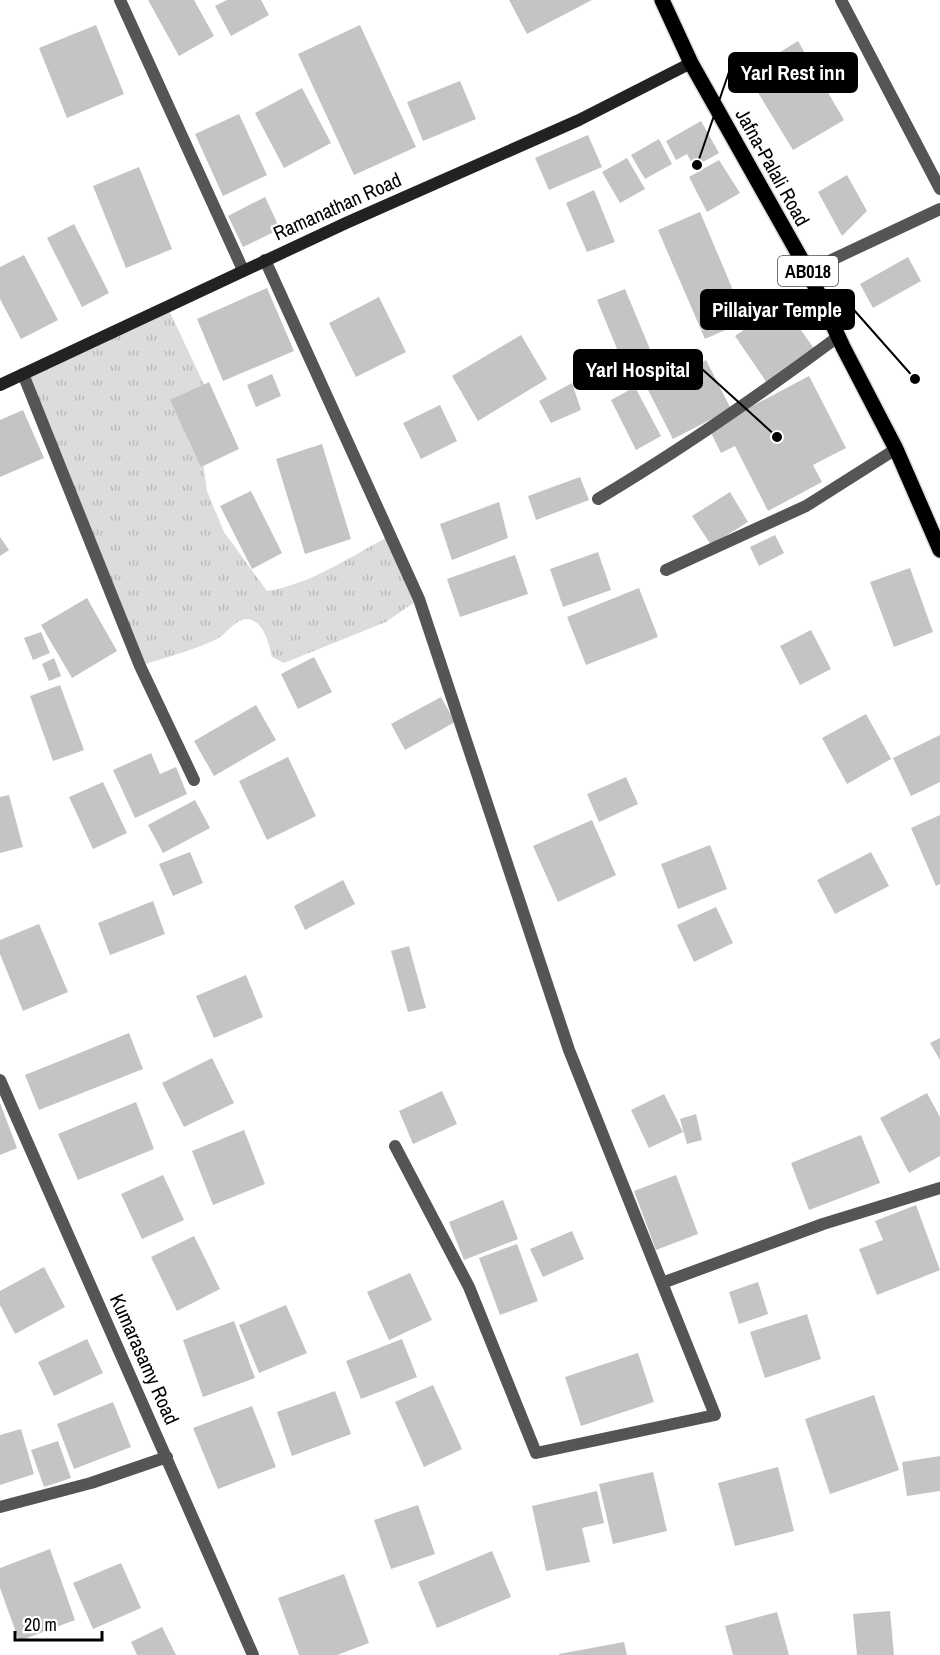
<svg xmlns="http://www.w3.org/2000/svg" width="940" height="1655" viewBox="0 0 940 1655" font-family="'Archivo Narrow',sans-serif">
  <defs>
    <pattern id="grass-tufts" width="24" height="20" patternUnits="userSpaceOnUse" patternTransform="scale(1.5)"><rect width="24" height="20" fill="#dcdcdc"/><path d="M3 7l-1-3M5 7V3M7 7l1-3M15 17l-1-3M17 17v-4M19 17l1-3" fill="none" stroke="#bbb"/></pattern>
  </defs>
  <rect width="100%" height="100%" fill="#fff"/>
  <path fill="url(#grass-tufts)" d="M167 306 208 393 200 441 207 491 224 532 267 591C312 584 351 556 391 535L419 599 386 622 284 663 272 657C269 645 265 625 252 620 239 615 229 631 220 637 205 647 160 659 140 666L23 374Z"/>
  <path fill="#c4c4c4" d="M148 0H194L214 36 179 56Z
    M227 0H261L269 15 231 36 215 6Z
    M509 0H592L527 34Z
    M96 25 124 94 67 118 39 48Z
    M360 25 416 147 354 175 298 54Z
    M798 41 844 120 793 150 746 73Z
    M460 81 476 119 423 141 407 102Z
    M302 88 331 143 284 168 255 113Z
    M239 114 267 175 223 196 195 134Z
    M701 121 719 153 694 167 687 154 676 160 666 141Z
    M588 135 602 167 549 190 535 158Z
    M659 139 672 164 645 179 631 155Z
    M627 158 645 189 620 203 602 172Z
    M719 160 740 193 707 212 689 177Z
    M139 167 172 249 126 268 93 186Z
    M847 175 867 211 842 236 818 192Z
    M594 190 615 242 587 252 566 203Z
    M265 197 280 229 243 247 228 216Z
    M700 212 746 321 705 339 658 230Z
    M74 224 109 293 82 307 47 238Z
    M24 255 58 320 21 339 0 299V267Z
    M908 257 921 281 873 308 860 284Z
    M267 288 294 351 223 381 197 319Z
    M625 289 659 371 631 383 597 300Z
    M379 297 406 352 356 377 329 323Z
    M782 303 815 350 767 383 735 336Z
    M521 335 547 379 478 421 452 376Z
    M706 360 731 409 673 439 648 390Z
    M272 374 281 396 256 407 247 385Z
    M809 376 846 448 813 465 822 482 768 511 735 446 721 453 709 429Z
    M209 382 239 449 201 467 170 400Z
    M572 383 581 410 551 423 539 401Z
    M635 387 661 436 636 450 611 400Z
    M440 405 457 441 421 459 403 423Z
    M23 410 44 458 0 477V420Z
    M322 444 351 539 305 554 276 459Z
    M580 477 589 500 536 520 528 496Z
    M251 491 282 553 252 569 220 506Z
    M730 492 748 522 711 545 692 516Z
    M499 502 508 538 452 560 440 524Z
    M775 535 784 553 759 566 750 547Z
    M0 537 9 550 0 556Z
    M598 552 611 590 563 607 550 569Z
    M515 555 528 594 460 617 447 579Z
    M910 568 933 632 894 647 870 582Z
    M639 588 658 637 586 665 567 617Z
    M87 598 117 651 72 678 41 625Z
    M811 630 831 669 800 685 780 646Z
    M41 632 50 653 33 660 24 638Z
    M314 657 332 692 298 709 281 674Z
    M54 658 61 676 49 681 42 664Z
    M60 685 84 750 53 761 30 696Z
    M441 697 455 722 405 750 391 724Z
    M256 705 276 740 214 776 194 741Z
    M866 714 891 759 847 784 822 738Z
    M940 735V782L911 796 893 758Z
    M151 753 160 774 176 767 187 794 135 818 113 770Z
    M288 757 316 816 267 840 239 781Z
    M626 777 638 804 599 822 587 794Z
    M103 782 127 833 93 849 69 797Z
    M9 795 23 847 0 853V797Z
    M195 800 210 828 163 853 148 825Z
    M940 815V884L936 886 911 828Z
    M592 820 616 875 558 902 533 846Z
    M710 845 727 889 678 909 661 864Z
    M190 852 203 883 173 896 159 864Z
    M871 852 889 886 835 914 817 880Z
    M343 880 355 904 305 930 294 906Z
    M153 901 165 934 110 955 98 923Z
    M716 907 733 943 694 962 677 925Z
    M39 924 68 992 23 1011 0 954V940Z
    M409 946 426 1008 408 1012 391 951Z
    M246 975 263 1017 214 1038 196 996Z
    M129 1033 143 1069 39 1110 25 1075Z
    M940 1038V1060L930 1043Z
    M212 1058 234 1103 184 1127 162 1083Z
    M442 1091 457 1124 413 1144 399 1111Z
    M927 1093 940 1117V1156L909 1173 880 1118Z
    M664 1094 683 1132 649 1148 631 1110Z
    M136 1102 154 1149 78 1180 58 1134Z
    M0 1103 17 1148 0 1155Z
    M696 1114 702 1140 687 1144 680 1119Z
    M244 1130 265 1184 213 1205 192 1151Z
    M861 1135 880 1183 809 1210 791 1163Z
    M163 1175 184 1220 142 1239 121 1194Z
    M676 1175 698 1234 656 1250 634 1191Z
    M503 1200 518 1239 464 1260 449 1222Z
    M916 1205 940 1270 877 1295 859 1249 883 1240 875 1221Z
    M572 1231 584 1259 543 1277 530 1249Z
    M194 1236 220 1289 177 1311 151 1257Z
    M517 1244 538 1301 500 1315 479 1258Z
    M44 1267 65 1307 15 1334 0 1305V1291Z
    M410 1273 432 1320 389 1340 367 1292Z
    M758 1282 768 1314 739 1324 729 1292Z
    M286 1305 307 1353 259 1373 239 1325Z
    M807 1314 821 1359 765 1378 750 1332Z
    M234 1321 255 1378 203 1397 183 1340Z
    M87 1339 103 1373 54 1396 38 1362Z
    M402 1339 417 1377 361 1399 346 1361Z
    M638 1353 654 1402 581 1426 565 1377Z
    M433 1385 462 1449 424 1467 395 1402Z
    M335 1391 351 1434 292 1456 277 1412Z
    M874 1395 899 1470 830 1494 805 1419Z
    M113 1402 131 1447 74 1469 57 1424Z
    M252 1406 276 1467 218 1489 193 1428Z
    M21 1429 34 1474 0 1485V1435Z
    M58 1441 71 1478 44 1487 31 1450Z
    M940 1456V1491L907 1496 902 1462Z
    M778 1467 794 1531 735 1546 718 1483Z
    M653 1472 667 1531 613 1544 599 1484Z
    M597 1491 604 1523 582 1528 590 1562 546 1571 532 1506Z
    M418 1505 435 1554 391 1569 374 1520Z
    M50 1549 75 1620 19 1641 0 1588V1568Z
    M492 1551 511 1597 437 1628 418 1582Z
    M121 1563 141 1608 93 1629 73 1583Z
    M344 1574 369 1643 337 1655H299L278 1598Z
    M890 1611 894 1655H857L853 1614Z
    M777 1612 789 1655H733L725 1626Z
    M162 1627 176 1655H137L131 1642Z
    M624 1642 627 1655H559V1654Z"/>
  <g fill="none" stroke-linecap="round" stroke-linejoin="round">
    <defs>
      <path id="primary" d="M662 0 691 63 808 271 843 347 896 449 940 550"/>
    </defs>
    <use href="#primary" stroke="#dbdbdb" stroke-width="18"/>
    <path stroke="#555" stroke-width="12" d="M666 570 806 506 896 449"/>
    <path stroke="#555" stroke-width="12" d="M120 0 243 270
      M841 0 940 189
      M265 260 419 599 569 1050 662 1283
      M808 271 940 209
      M23 374 140 666 194 780
      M598 499C682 449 761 394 839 336
      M0 1080 253 1655
      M395 1146 469 1287 536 1453 715 1415 662 1283 823 1224 940 1188
      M0 1507 91 1483 167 1457"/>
    <path stroke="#222" stroke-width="12" d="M0 385 346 223 579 120 691 63"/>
    <use href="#primary" stroke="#000" stroke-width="15"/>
  </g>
  <g text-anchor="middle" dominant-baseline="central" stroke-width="5" stroke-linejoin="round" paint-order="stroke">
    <rect fill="#fff" stroke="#4c4c4c" stroke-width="1.5" x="778" y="256" width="60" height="30" rx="4.5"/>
    <g font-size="18" font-weight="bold" fill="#000">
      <text x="808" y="271">AB018</text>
    </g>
    <g font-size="20" fill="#000" stroke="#fff">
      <text transform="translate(773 167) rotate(61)">Jafna-Palali Road</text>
      <text transform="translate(337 206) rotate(-24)">Ramanathan Road</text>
      <text transform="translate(145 1359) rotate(66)">Kumarasamy Road</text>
    </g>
  </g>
  <path fill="none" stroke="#000" stroke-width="2" d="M697 165L729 72M915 379L854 310M777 437L702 369"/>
  <g fill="#000" stroke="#fff" stroke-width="2">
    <circle cx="697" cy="165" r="6"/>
    <circle cx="915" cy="379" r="6"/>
    <circle cx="777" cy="437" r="6"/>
  </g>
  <g fill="#000" stroke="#000" stroke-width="2">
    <rect x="729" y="53" width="128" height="39" rx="6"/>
    <rect x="701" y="290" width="153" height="39" rx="6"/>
    <rect x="574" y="350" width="128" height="39" rx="6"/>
  </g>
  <g font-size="21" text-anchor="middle" font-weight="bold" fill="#fff">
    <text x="793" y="80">Yarl Rest inn</text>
    <text x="777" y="317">Pillaiyar Temple</text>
    <text x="638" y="377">Yarl Hospital</text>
  </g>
  <path d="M15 1631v9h87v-9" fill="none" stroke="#000000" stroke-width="3"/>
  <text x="24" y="1631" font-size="18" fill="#000000" stroke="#ffffff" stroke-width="4.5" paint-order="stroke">20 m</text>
</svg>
